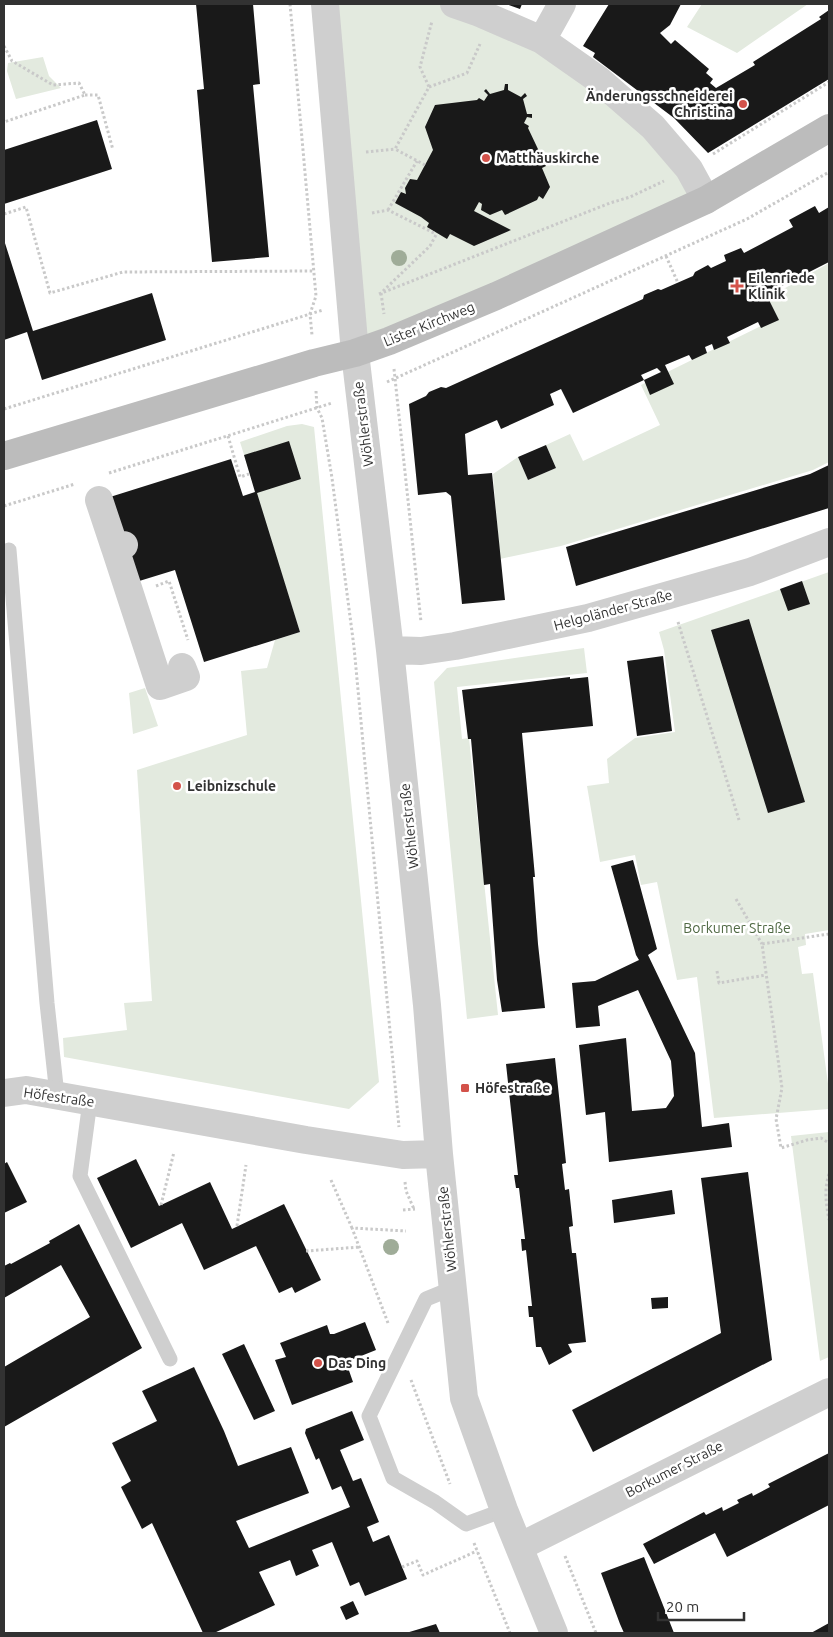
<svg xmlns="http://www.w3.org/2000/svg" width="833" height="1637" viewBox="0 0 833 1637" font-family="Ubuntu,sans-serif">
  <rect width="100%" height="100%" fill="#fff"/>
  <path fill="#e3eadf" d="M325 4H454L599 80 706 200 355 353Z
    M702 4H808L737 53 687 27Z
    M43 57 49 76 61 88 16 99 7 71 8 63Z
    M829 263V462L813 470 561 546 500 559 493 474 518 457 528 480 556 468 546 445 570 434 583 461 660 425 641 385 775 319 766 299Z
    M302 424 314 427 379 1082 349 1109 64 1057 63 1038 127 1030 124 1003 152 1001 137 770 247 735 241 671 267 668 275 640 300 632 240 442 287 426Z
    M829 572V930L805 934 806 945 798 947 802 974 813 973 829 1091V1109L714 1118 697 977 677 980 657 882 641 885 635 855 600 862 587 786 609 783 607 759 635 738 675 732 664 650 659 632Z
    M584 648 587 673 457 687 462 739 469 738 498 1015 467 1019 434 682 447 668Z
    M145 688 158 726 133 734 129 693Z
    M829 1132V1357L820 1361 791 1136Z"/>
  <path fill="#191919" d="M196 4H253L260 84 253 85 269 257 212 262 197 90 204 89Z
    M506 4H522L520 9Z
    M609 4H681L670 25 660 33 671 44 675 40 709 69 706 73 713 79 710 83 716 88 755 65 753 62 821 19 819 17 829 10V79L708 153 674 118 593 57 595 53 583 46Z
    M505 84H508V90L521 97 525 93 527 96 523 99 527 114H532V118L527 117 524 123 529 126 528 128 546 166 542 168 550 187 543 199 539 196 537 200 505 215 502 210 490 215 481 210 482 204 479 202 474 211 511 230 474 246 450 234 447 239 427 227 429 223 421 217 395 203 401 192 406 194 405 188 410 179 417 180 433 150 425 127 435 105 477 100 479 98 484 101 488 95 484 91 486 89 490 94 504 90Z
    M97 120 112 169 4 204V150Z
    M815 206 819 213 829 207V262L766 294 779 320 761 328 758 322 727 337 730 343 714 350 712 344 705 347 707 353 692 360 689 355 665 365 674 384 650 395 644 380 661 372 657 368 641 375 644 380 573 413 561 389 550 394 554 405 501 429 497 420 465 434 468 475 492 473 505 600 462 604 451 496 446 492 418 495 409 404 426 396 429 392 441 387 446 388 643 299 644 295 658 289 661 290 693 276 695 272 708 265 711 268 726 261 724 255 741 248 744 253 793 227 789 220Z
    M4 240 33 331 152 293 166 340 42 380 27 332 4 340Z
    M289 441 301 479 257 493 300 632 204 662 175 570 136 582 110 497 231 459 243 496 255 492 244 455Z
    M546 445 556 468 528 480 518 457Z
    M829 465V508L576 586 566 547 810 474Z
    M802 581 810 604 788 611 780 589Z
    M749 619 805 802 768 813 711 630Z
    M663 656 672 731 637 736 627 661Z
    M570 677V679L588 677 593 726 522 733 535 877H533L538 944 545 1008 502 1012 497 980 490 884 484 885 471 739H468L462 690Z
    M633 860 657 949 648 955 695 1053 702 1127 729 1123 732 1147 609 1162 605 1112 586 1115 579 1045 626 1038 632 1111 666 1108 674 1096 671 1061 638 990 598 1006 600 1026 576 1028 572 983 595 981 639 960 636 955 611 866Z
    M555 1058 566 1163 562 1164 565 1190 569 1189 573 1226 569 1227 572 1253H576L586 1342 568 1344 572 1352 549 1365 541 1347H536L533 1317H529L528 1306H532L526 1250 522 1251 521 1239H525L519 1188H516L514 1175H518L506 1064Z
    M136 1159 159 1206 210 1182 232 1229 284 1204 321 1280 295 1293 292 1287 279 1293 256 1246 204 1270 182 1223 131 1248 97 1178Z
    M7 1162 27 1202 4 1213V1164Z
    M748 1172 772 1360 593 1452 572 1410 721 1333 701 1178Z
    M672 1190 675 1214 614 1223 612 1200Z
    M79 1224 142 1348 4 1427V1367L90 1317 61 1265 4 1298V1266L10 1263 11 1264 50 1243 49 1241Z
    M668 1297V1308L652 1309 651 1298Z
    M365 1322 376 1350 346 1362 353 1382 292 1405 275 1360 286 1357 280 1343 327 1325 330 1334H334Z
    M244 1344 275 1411 254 1420 222 1354Z
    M194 1367 224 1431 238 1466 291 1447 309 1493 236 1521 249 1548 350 1507 341 1486 332 1490 319 1458 316 1460 305 1433 306 1429 352 1411 364 1440 340 1450 353 1481 361 1478 379 1522 367 1527 373 1542 389 1535 407 1579 365 1596 359 1582 350 1586 332 1542 312 1550 319 1566 296 1576 290 1560 259 1572 275 1605 214 1633H203L152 1523 142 1529 121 1487 131 1481 112 1443 157 1421 142 1391Z
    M829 1453V1505L727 1557 715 1533 654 1564 643 1544 704 1512 706 1515 722 1507 723 1511 739 1503 737 1500 752 1493 753 1496 770 1487 768 1484Z
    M644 1557 674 1633H624L620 1624 601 1573Z
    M353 1601 359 1614 346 1620 340 1607Z
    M829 1623V1633H811Z
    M436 1624 440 1633H406Z"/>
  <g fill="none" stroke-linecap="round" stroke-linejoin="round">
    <path stroke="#c9c9c9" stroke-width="3" stroke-dasharray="2.5 2.5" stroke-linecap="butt" d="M290 4 316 296 310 314 312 335
      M4 46 12 61 53 85 79 83 85 95 4 122
      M429 87 467 73 480 44
      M85 95H98L113 150
      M366 152 395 149
      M713 154 829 82
      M425 165 395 149 429 87 420 67 432 21
      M388 210 417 161
      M372 213 388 210 436 234
      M4 214 26 207 50 293 123 272 313 271
      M666 256 678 283
      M383 291 430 246 437 233
      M381 293 384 314
      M379 294 610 203 630 197 664 181
      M394 369 421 622
      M387 382 747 219 829 172
      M316 391 317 408 322 418 332 478 354 647 399 1127
      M4 409 323 310
      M228 436 240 477 249 474
      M109 473 332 403
      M4 506 75 484
      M156 586 169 581 188 640
      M678 622 739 820
      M736 899 762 944
      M829 934 762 944 782 1088 776 1119 781 1148 807 1140 821 1138 829 1143
      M717 971 719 983 766 975
      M829 1174C824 1189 826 1204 829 1220
      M331 1180 352 1228
      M405 1182 406 1191 414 1209
      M161 1205 174 1152
      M403 1210 415 1209
      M237 1226 246 1165
      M306 1251 360 1247
      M388 1323 352 1228 406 1231
      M411 1380 450 1484
      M474 1543 510 1633
      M565 1556 596 1633
      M402 1567 417 1561 423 1575 477 1551"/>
    <path stroke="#cfcfcf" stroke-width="15" d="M9 550 47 1003 57 1095
      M90 1101 80 1176 170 1359
      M453 1288 426 1299 369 1416 393 1478 435 1502 466 1524 504 1510"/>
    <path stroke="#cfcfcf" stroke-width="28" d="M325 4 355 353 390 650 427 1005 439 1154 464 1398 504 1510 554 1633
      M454 4 477 12 542 40 599 80 653 127 689 169 706 200
      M542 40 562 4
      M99 500 115 548 124 545
      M115 548 160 686 186 677 182 667
      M390 650 421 651 455 646 588 618 750 572 829 542
      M4 1093 26 1090 306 1140 403 1155 439 1154
      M519 1547 829 1392"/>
    <path stroke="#bcbcbc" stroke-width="28" d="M4 456 314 363 355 353 389 341 496 296 706 200 829 128"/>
  </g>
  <g fill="#9fac98">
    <circle cx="399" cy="258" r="8"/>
    <circle cx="391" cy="1247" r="8"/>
  </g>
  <g fill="#d3524a" stroke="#fff" stroke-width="2">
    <circle cx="743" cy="104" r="5"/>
    <circle cx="486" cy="158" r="5"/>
    <path d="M734.5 278.5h5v5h5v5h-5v5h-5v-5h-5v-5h5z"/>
    <circle cx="177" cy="786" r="5"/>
    <rect x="460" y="1083" width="10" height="10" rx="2.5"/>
    <circle cx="318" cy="1363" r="5"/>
  </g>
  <g text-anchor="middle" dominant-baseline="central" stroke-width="5" stroke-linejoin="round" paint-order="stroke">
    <g font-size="14" font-weight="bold" fill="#323232" stroke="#fff" text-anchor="start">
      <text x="733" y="96" text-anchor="end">Änderungsschneiderei<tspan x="733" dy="16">Christina</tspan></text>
      <text x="496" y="158">Matthäuskirche</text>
      <text x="748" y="278">Eilenriede<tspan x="748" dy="16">Klinik</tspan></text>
      <text x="187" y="786">Leibnizschule</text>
      <text x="475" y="1088">Höfestraße</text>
      <text x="328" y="1363">Das Ding</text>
    </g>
    <g font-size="14" fill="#323232" stroke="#fff">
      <text transform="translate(429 324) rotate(-22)">Lister Kirchweg</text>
      <text transform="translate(363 424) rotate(-97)">Wöhlerstraße</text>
      <text transform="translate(613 610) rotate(-15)">Helgoländer Straße</text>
      <text transform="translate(409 826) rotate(-96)">Wöhlerstraße</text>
      <text transform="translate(59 1097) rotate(8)">Höfestraße</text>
      <text transform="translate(447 1229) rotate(-96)">Wöhlerstraße</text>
      <text transform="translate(674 1469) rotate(-27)">Borkumer Straße</text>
    </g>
    <g font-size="14" fill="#506944" stroke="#fff">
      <text x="737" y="928">Borkumer Straße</text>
    </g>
  </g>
  <rect width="833" height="1637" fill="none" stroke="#323232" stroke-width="10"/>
  <path d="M658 1612v8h86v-8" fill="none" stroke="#323232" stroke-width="2.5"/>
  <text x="666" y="1612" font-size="15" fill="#323232" stroke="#ffffff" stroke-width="4" paint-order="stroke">20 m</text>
</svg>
